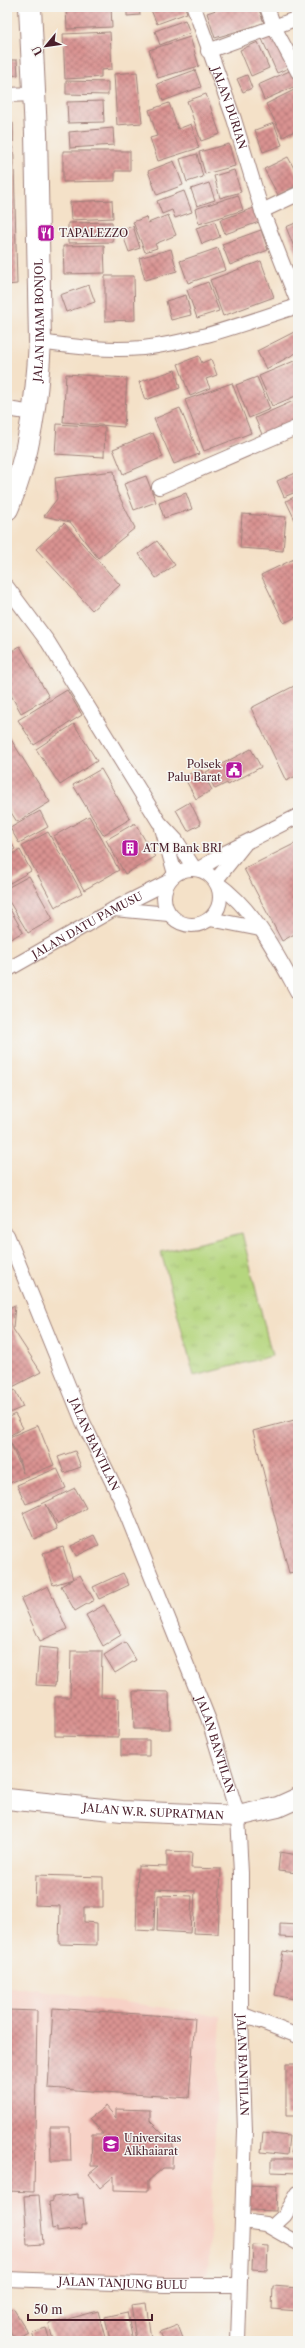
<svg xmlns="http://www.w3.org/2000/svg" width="305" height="2348" viewBox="0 0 305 2348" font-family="'Libre Caslon Text',serif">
  <defs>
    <pattern id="grass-tufts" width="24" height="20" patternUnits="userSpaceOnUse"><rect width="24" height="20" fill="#b5d67e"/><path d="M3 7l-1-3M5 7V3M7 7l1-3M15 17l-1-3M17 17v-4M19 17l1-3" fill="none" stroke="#9db76d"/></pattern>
    <pattern id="building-cross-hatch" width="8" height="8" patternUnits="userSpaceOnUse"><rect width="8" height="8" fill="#d99391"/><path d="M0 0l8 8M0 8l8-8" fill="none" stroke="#b27777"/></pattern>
  </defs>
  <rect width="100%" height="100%" fill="#f6f6f2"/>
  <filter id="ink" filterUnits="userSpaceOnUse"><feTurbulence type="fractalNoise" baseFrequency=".025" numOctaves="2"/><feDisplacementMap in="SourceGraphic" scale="8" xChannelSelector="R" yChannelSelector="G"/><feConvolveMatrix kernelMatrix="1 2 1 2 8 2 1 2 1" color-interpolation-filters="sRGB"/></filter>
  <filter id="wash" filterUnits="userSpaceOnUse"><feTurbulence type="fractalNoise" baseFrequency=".012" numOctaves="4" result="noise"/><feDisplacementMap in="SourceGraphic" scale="16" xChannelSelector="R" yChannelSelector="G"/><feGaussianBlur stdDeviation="0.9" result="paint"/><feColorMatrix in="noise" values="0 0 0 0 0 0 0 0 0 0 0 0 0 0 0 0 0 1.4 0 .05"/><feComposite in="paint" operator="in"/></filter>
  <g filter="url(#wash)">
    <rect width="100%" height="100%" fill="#f4e1c8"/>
    <path fill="#f7d1c6" d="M7 1988 34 1989 221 2016 208 2272 200 2281 7 2275Z"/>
    <path fill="url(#grass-tufts)" stroke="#807a54" d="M242 1233 272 1356 194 1376 161 1252Z"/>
    <g id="blocks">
      <path fill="url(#building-cross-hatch)" fill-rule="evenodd" d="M111 7 112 27 67 29 66 9Z
        M127 7H139L140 15 127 16Z
        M160 7H185L187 13 157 24 151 10Z
        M225 7H258L264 23 215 38 207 13Z
        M185 20 190 33 160 45 155 31Z
        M110 32 112 69 101 70V77L65 79 63 34Z
        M276 33 291 67 277 73 262 39Z
        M190 37 199 66 158 78 149 50Z
        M258 42 269 68 251 76 240 50Z
        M7 60H17L18 75 7 76Z
        M294 69 298 85 264 100 258 85Z
        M195 70 201 87 163 101 157 84Z
        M137 72 142 123 117 125 114 74Z
        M247 75 252 88 243 92 237 79Z
        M66 81 108 82V95L66 94Z
        M298 88V129L283 137 266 104Z
        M206 94 220 134 201 141 187 101Z
        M103 101 104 122 68 123 67 102Z
        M169 103 178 129 191 124 199 148 158 161 150 138 157 136 149 110Z
        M13 123 17 284 7 285V124Z
        M274 123 282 145 263 152 255 130Z
        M113 128 114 145 70 148 69 132Z
        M229 144 235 166 205 174 199 152Z
        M63 151H130V171H115V181L63 182Z
        M197 154 203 177 187 182 180 159Z
        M288 157 298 176V185L278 195 264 169Z
        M174 161 183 185 157 195 148 171Z
        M234 170 241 192 220 198 214 176Z
        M209 183 215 200 197 206 191 189Z
        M184 191 192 212 175 218 172 210 162 214 157 201Z
        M238 195 243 210 199 224 195 209Z
        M112 200 113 218 71 220 70 202Z
        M254 208 259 222 225 234 220 220Z
        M168 215 176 235 155 244 157 248 145 252 133 222 146 217 148 223Z
        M112 222 113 242 68 243V223Z
        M215 222 220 237 202 244 196 228Z
        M298 222V257L286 227Z
        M133 226 140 248 129 252 121 230Z
        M261 230 268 250 230 265 222 244Z
        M104 245 105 273 64 274 63 246Z
        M218 248 226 270 188 283 180 261Z
        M171 249 177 271 145 280 139 258Z
        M261 261 274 297 223 316 210 280Z
        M105 276H134L135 320 105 321Z
        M208 282 219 311 197 318 187 290Z
        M89 285 95 302 66 312 60 295Z
        M186 295 191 315 171 320 166 301Z
        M296 331 298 352 266 369 257 351Z
        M199 356 202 363 211 359 217 375 206 379 210 388 190 396 178 364Z
        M294 361 298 370V395L272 406 259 376Z
        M175 370 180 388 145 400 139 382Z
        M66 374 127 378 124 427 63 422Z
        M257 377 270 409 249 418 236 385Z
        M232 383 251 433 204 451 185 400Z
        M298 399V425L264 439 255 418Z
        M180 408 199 454 174 464 154 419Z
        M57 424 105 427 104 457 55 454Z
        M153 433 163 457 123 474 113 449Z
        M114 471 117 492 135 528 98 558 70 522 44 516 57 499 55 478Z
        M298 472V491L284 497 277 481Z
        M146 476 156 502 134 510 124 484Z
        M186 493 192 509 164 518 159 503Z
        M298 495V518L295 520 286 501Z
        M242 514 286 517 283 551 240 548Z
        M64 523 120 585 92 610 36 549Z
        M157 541 175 565 156 578 139 554Z
        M298 557V616L284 623 261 575Z
        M20 646 49 697 21 713 7 688V654Z
        M298 684V775L286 781 251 708Z
        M67 690 82 715 34 745 18 720Z
        M74 724 97 761 60 785 36 749Z
        M7 733 50 802 17 822 7 806Z
        M251 749 261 767 228 785 227 783 215 789 206 772Z
        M200 768 212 790 196 799 184 777Z
        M101 769 130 819 103 835 73 785Z
        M190 802 201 824 188 831 176 810Z
        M40 811 48 827 19 843 10 828Z
        M89 816 119 870 84 890 54 836Z
        M135 823 155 857 125 874 106 840Z
        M48 832 82 893 55 907 22 846Z
        M7 836 15 849 7 854Z
        M298 842V932L282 941 244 869Z
        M20 850 31 871 8 884 7 857Z
        M29 876 53 919 28 933 7 898V888Z
        M7 904 23 932 7 941Z
        M15 1305 13 1329 41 1372 7 1390V1309Z
        M15 1390 23 1407 7 1414V1394Z
        M15 1414 23 1428 7 1437V1418Z
        M298 1419V1571L289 1573 253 1431Z
        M38 1425 54 1465 7 1484V1438ZM10 1441 18 1457 23 1473 10 1442Z
        M75 1451 81 1467 64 1473 58 1457Z
        M57 1468 66 1488 26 1504 17 1485Z
        M75 1488 86 1508 58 1524 46 1504 57 1529 34 1539 23 1513Z
        M94 1535 99 1545 76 1556 71 1546Z
        M63 1547 73 1579 53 1585 43 1553Z
        M123 1573 129 1585 99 1599 93 1587Z
        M80 1575 94 1600 75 1611 61 1586Z
        M48 1586 67 1629 40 1641 21 1599Z
        M104 1605 121 1635 103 1646 86 1615Z
        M125 1642 136 1660 115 1673 104 1655Z
        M39 1647 58 1649 55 1686 36 1685Z
        M71 1651H102L101 1697 119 1698 118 1737 55 1736V1697H70Z
        M133 1691 169 1692 170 1729H134Z
        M121 1740H149V1756H121Z
        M167 1851 192 1852 191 1868 221 1869 218 1934 193 1933 195 1891 155 1889 154 1931 136 1930 138 1866 167 1867Z
        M280 1852 298 1855V1873L278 1871Z
        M36 1875 103 1877V1907H84V1922L97 1923V1945L59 1944 60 1906 35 1905Z
        M158 1895 192 1896 190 1933 157 1931Z
        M280 1924 298 1925V1938L280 1937Z
        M283 1951 298 1954V2000L275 1995Z
        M53 2008 195 2018 189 2098 48 2088Z
        M7 2010 37 2011 34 2192 7 2191Z
        M286 2064H298V2116H286Z
        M106 2106 116 2118V2109L150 2110V2121L165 2136 173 2137 172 2168H163L148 2181V2191L114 2190V2176L100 2188 89 2174 99 2166H91L92 2134H103L90 2118Z
        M50 2127H70L71 2161H51Z
        M298 2129V2155L291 2153Z
        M263 2133 289 2136 287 2155 261 2152Z
        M271 2159H298V2173L271 2172Z
        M248 2185 277 2186 276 2211 247 2210Z
        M78 2194V2198H83L86 2225H82V2229L57 2232V2228L52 2229 49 2202 53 2201V2197Z
        M39 2195 43 2244 27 2245 24 2196Z
        M253 2245 268 2246 267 2270 252 2269Z
        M273 2286 298 2288V2311L272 2309Z
        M146 2303 151 2339 136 2341 131 2305Z
        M13 2308 29 2334 16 2341 7 2326V2312Z
        M98 2311 106 2341H53L49 2324Z
        M127 2312 133 2341H110L105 2317Z
        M178 2325 184 2341H164L160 2332Z
        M46 2328 50 2341H35L32 2332Z"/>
    </g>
  </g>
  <g filter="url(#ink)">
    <use href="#blocks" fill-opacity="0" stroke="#9f807a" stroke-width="1"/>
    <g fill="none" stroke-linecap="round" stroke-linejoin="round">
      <defs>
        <g id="street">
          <path id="s1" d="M194 7 234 119 262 211 298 303"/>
          <path d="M267 7 274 27 298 72"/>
          <path d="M208 51 298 18"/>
          <path d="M7 95 34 94"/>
          <path d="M262 211 298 194"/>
          <path d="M40 342C74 347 108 351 143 348 196 342 247 322 298 306"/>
          <path d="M7 409 33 413"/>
          <path d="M159 487 298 427"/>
          <path d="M7 587 48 642 159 822 176 840 194 868"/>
          <path d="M162 828 175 874"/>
          <circle cx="192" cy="897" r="28"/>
          <path d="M199 869 225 853 298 816"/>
          <path d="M216 880 244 845"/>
          <path d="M217 883C255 910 276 953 298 993"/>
          <path d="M114 909 169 914"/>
          <path d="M210 919 260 929"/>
          <path id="s2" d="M7 970 114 909 168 882"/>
          <path id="s3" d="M7 1235 83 1422 120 1498 208 1718 238 1816 241 1873V2014L245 2131 238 2341"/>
          <path d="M241 2014 298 2036"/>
          <path d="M242 2221 265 2224 298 2243"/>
          <path d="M272 2227 285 2215 298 2193"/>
          <path id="s4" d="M7 2279 165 2285H238"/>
        </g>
        <g id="secondary">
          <path id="s5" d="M7 1799 122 1811 238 1816 278 1807 298 1798"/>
        </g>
        <g id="highway">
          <path id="s6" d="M7 509C30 457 37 398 40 342L36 133 30 7"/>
        </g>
      </defs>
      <use href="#street" stroke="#9f807a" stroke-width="16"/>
      <use href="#secondary" stroke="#9f807a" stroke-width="22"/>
      <use href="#highway" stroke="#9f807a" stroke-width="24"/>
      <use href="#street" stroke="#fff" stroke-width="14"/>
      <use href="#secondary" stroke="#fff" stroke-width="20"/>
      <use href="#highway" stroke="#fff" stroke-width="22"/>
    </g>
  </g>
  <defs>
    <symbol id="restaurant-square" viewBox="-11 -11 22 22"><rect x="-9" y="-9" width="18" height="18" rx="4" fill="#b5179e" stroke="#f6f6f2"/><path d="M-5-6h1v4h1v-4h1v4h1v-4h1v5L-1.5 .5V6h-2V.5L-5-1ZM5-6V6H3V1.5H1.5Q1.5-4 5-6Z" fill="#fff"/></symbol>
    <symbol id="civic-square" viewBox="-11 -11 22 22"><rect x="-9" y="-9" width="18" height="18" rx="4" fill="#b5179e" stroke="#f6f6f2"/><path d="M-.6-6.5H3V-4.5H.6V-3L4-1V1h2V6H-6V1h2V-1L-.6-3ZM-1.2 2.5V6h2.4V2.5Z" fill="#fff"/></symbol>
    <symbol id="building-square" viewBox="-11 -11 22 22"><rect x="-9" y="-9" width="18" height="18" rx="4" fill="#b5179e" stroke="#f6f6f2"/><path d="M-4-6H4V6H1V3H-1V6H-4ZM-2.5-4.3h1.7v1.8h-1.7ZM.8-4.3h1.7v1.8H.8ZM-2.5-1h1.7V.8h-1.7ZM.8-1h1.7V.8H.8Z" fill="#fff"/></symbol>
    <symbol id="university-square" viewBox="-11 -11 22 22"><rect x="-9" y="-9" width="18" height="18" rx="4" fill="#b5179e" stroke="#f6f6f2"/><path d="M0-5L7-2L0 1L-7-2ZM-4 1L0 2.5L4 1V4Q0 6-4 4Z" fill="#fff"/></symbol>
  </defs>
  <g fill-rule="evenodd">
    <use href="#restaurant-square" x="36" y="223" width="20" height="20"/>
    <use href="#civic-square" x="224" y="760" width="20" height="20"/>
    <use href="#building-square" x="120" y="838" width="20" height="20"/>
    <use href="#university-square" x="101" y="2134" width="20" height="20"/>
  </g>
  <g text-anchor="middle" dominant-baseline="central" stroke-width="3" stroke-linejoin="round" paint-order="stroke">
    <g font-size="11" fill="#4a1f2b" stroke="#f6f6f2">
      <text stroke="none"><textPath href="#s1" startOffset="107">JALAN DURIAN</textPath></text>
      <text stroke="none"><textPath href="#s6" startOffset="193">JALAN IMAM BONJOL</textPath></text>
      <text stroke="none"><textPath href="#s2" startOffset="92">JALAN DATU PAMUSU</textPath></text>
      <text stroke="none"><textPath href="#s3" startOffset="227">JALAN BANTILAN</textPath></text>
      <text stroke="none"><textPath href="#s3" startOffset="551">JALAN BANTILAN</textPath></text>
      <text stroke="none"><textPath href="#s5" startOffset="147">JALAN W.R. SUPRATMAN</textPath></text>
      <text stroke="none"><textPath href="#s3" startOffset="875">JALAN BANTILAN</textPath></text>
      <text stroke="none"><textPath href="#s4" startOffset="116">JALAN TANJUNG BULU</textPath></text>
    </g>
    <g font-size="11" fill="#4a1f2b" stroke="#f6f6f2" text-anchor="start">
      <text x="59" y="233">TAPALEZZO</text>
      <text x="221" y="764" text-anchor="end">Polsek<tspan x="221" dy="13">Palu Barat</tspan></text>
      <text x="143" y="848">ATM Bank BRI</text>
      <text x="124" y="2138">Universitas<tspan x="124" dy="13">Alkhaiarat</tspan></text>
    </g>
  </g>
  <rect width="305" height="2348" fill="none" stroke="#f6f6f2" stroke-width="24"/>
  <g transform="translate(46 46) rotate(241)" stroke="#f6f6f2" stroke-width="3" paint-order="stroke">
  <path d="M0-3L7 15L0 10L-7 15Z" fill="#4a1f2b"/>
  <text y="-6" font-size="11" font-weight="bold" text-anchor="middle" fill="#4a1f2b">U</text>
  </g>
  <path d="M28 2314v6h124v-6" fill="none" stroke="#4a1f2b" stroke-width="2"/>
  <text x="34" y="2314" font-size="12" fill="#4a1f2b" stroke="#f6f6f2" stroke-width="3" paint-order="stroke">50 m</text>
</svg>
